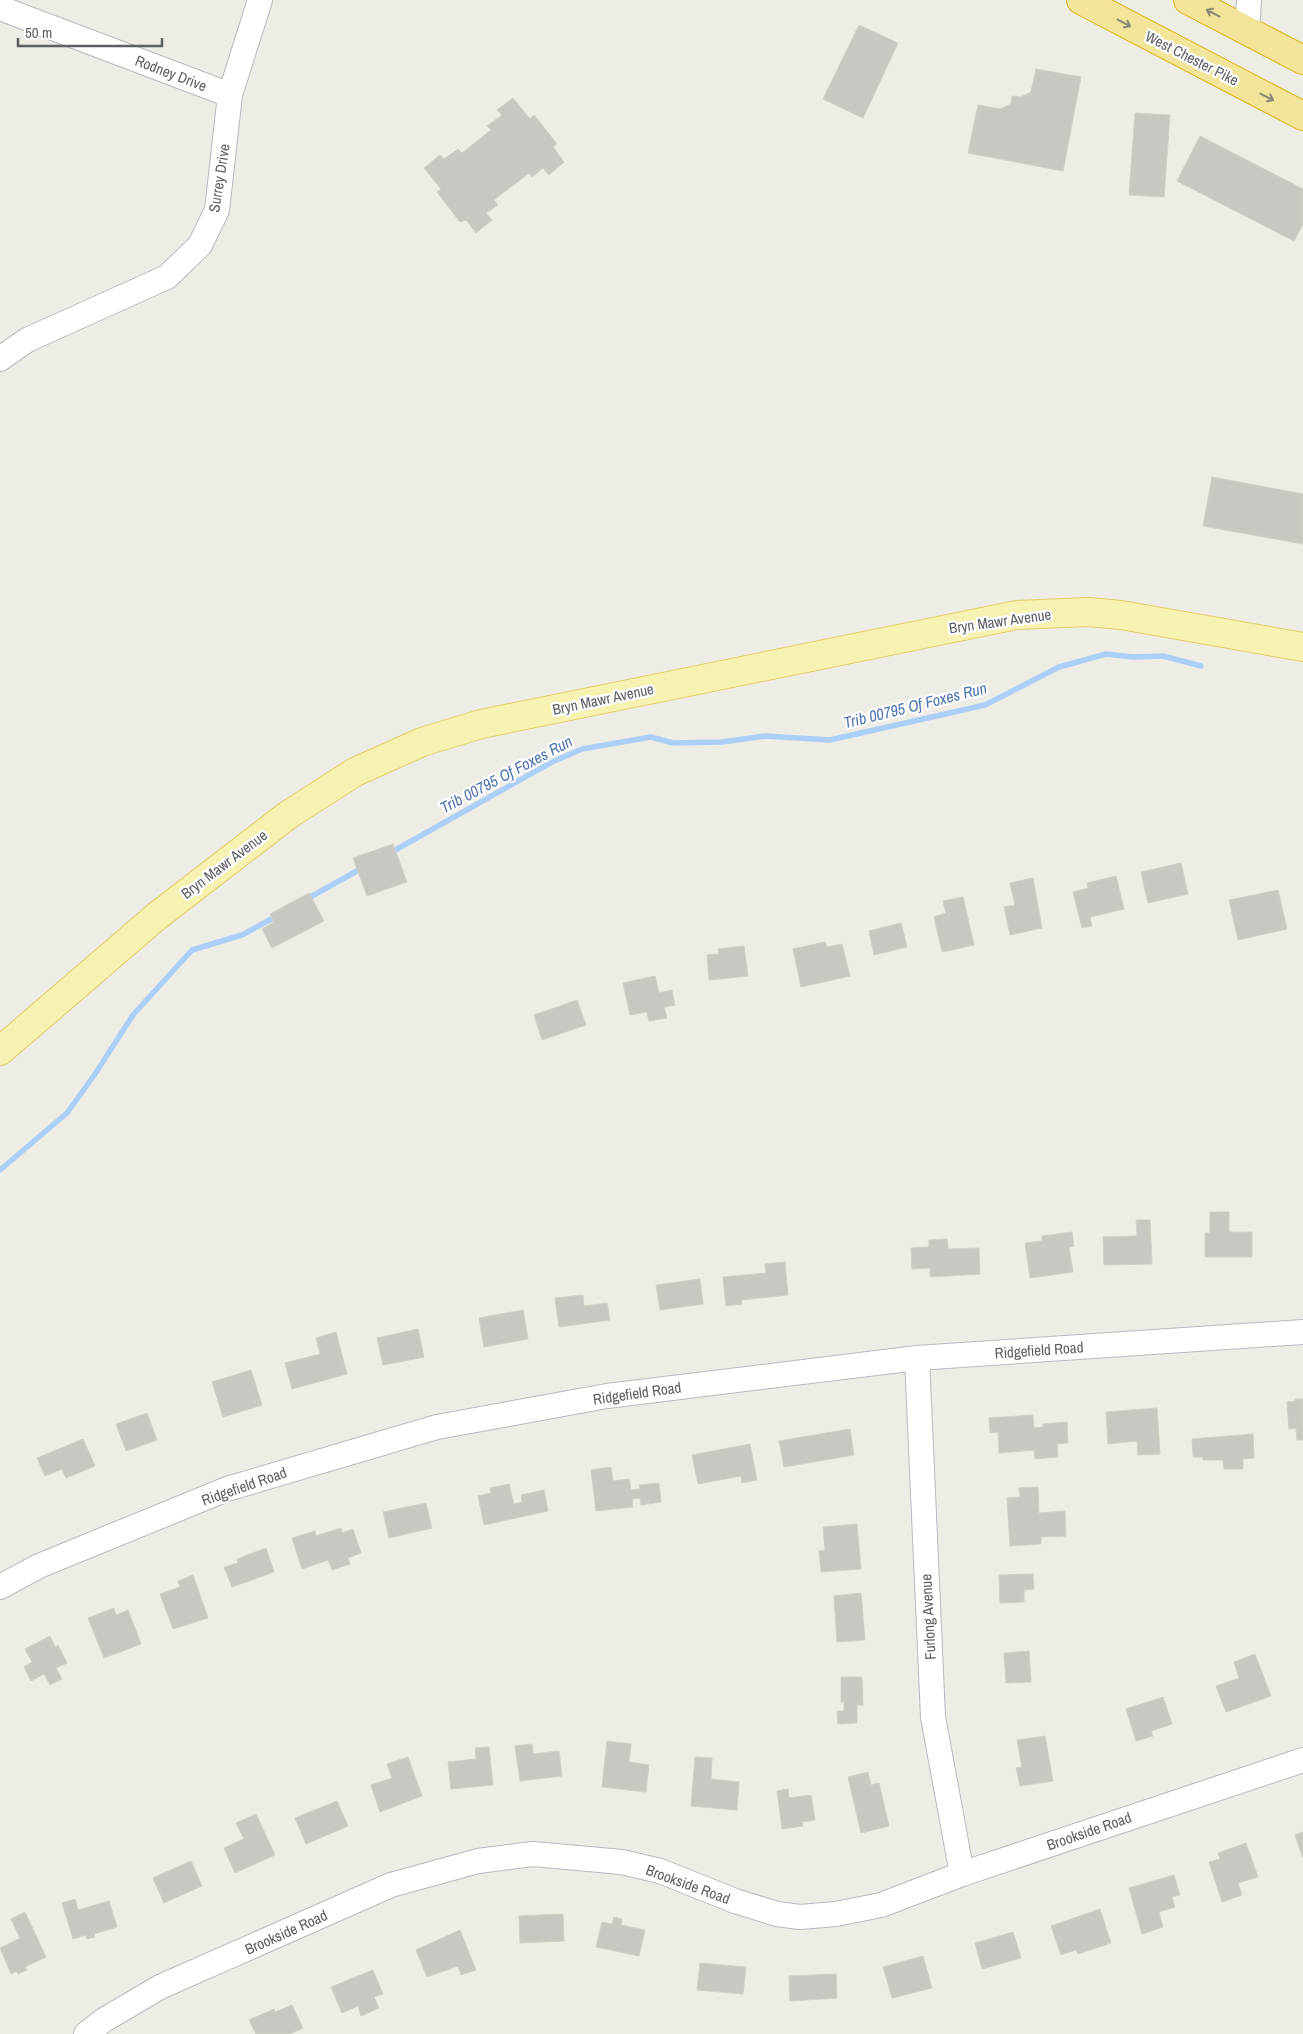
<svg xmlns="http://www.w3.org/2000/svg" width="1303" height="2034" viewBox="0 0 1303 2034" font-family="'Archivo Narrow',sans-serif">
  <rect width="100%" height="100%" fill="#eeede5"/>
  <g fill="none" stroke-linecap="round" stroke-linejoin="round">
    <path stroke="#accff7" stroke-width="5.5" d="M390 853 552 762 582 749 651 737 673 743 722 742 765 736 830 740 985 705 1059 667 1106 654 1133 657 1163 656 1201 666
      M305 900 364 867
      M0 1170 67 1113 95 1074 133 1015 192 950 242 935 277 916"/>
  </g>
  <path fill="#c9c7c2" stroke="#d2cfc4" d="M859 25 898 43 863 118 823 99Z
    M1036 69 1081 77 1063 171 968 153 978 105 1000 109 1011 104 1012 96 1021 97 1031 92Z
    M513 98 530 119 534 115 557 144 553 147 564 162 549 175 543 168 532 177 529 173 494 200 498 205 486 213 492 220 476 233 466 220 460 222 437 192 441 189 424 168 440 155 444 159 458 149 462 153 491 130 487 126 502 115 497 110Z
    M1135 113 1170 115 1164 197 1129 195Z
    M1200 136 1303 189V224L1294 241 1177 181Z
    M1212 477 1303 494V544L1203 526Z
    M393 844 407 882 367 896 353 858Z
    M1181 863 1188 894 1148 903 1141 872Z
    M1116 876 1124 909 1090 917 1092 926 1082 928 1073 892 1088 888 1087 883Z
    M1033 878 1042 928 1010 935 1004 907 1015 905 1010 883Z
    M1278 890 1287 929 1238 940 1229 900Z
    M309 893 324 921 272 948 262 929 274 922 270 914Z
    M963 897 974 945 942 952 934 917 946 913 943 901Z
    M901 923 907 947 874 955 869 931Z
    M825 942 827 947 842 944 850 976 801 987 793 949Z
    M744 946 748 976 709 980 707 955 719 954 718 949Z
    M655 976 659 993 672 990 675 1005 664 1007 667 1018 649 1021 647 1012 630 1015 623 983Z
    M577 1000 586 1025 542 1040 534 1015Z
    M1210 1212H1229V1232H1252V1257H1205V1233H1210Z
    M1136 1220H1150L1152 1264 1104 1265 1103 1237 1137 1236Z
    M1072 1232 1074 1246 1069 1247 1073 1272 1030 1278 1025 1243 1042 1241V1236Z
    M947 1239 948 1249 979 1248 980 1274 930 1277V1268L912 1269 911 1248 929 1247V1240Z
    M785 1262 788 1295 741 1300 742 1304 726 1306 723 1277 766 1273 765 1264Z
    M700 1279 703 1304 660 1310 656 1285Z
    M583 1295 584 1306 607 1303 610 1320 559 1327 555 1298Z
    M523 1310 528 1339 484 1347 479 1318Z
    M418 1329 424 1357 383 1365 377 1338Z
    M336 1332 347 1374 292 1389 285 1363 320 1354 316 1338Z
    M251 1370 262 1405 223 1417 212 1382Z
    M1295 1399H1303V1440H1297L1296 1428 1289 1429 1287 1402 1295 1401Z
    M1157 1408 1160 1454 1138 1455 1137 1441 1108 1444 1106 1412Z
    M147 1413 157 1440 126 1451 116 1424Z
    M1033 1415 1034 1428 1043 1427V1424L1067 1422 1068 1443 1057 1444 1058 1457 1035 1459 1034 1450 999 1453 998 1432 990 1433 989 1418Z
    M850 1429 854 1455 784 1467 779 1441Z
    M1253 1434 1254 1458 1243 1459V1469H1224L1223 1460H1203V1457H1193L1192 1439Z
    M83 1439 95 1466 66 1478 62 1469 45 1476 37 1458Z
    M750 1444 757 1480 742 1483 741 1476 698 1484 692 1455Z
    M611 1467 613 1481 629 1479 631 1490 640 1489 639 1485 659 1483 661 1502 641 1505 640 1498 632 1499 633 1507 596 1511 591 1470Z
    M509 1484 514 1504 522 1502 521 1495 544 1490 548 1511 484 1525 478 1496 491 1493 490 1488Z
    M1038 1487 1039 1513 1065 1511 1066 1536 1041 1537V1544L1010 1546 1007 1498 1020 1497 1019 1488Z
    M426 1503 432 1528 389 1538 383 1512Z
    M857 1524 861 1569 821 1572 819 1551 825 1550 823 1527Z
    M341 1528 342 1533 353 1529 361 1553 348 1558 350 1564 332 1570 328 1560 302 1569 292 1538 315 1531 316 1536Z
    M266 1548 274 1572 232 1587 224 1567 238 1563 237 1559Z
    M1033 1574 1034 1589 1024 1590V1602L1000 1603 999 1575Z
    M193 1575 208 1618 173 1629 160 1594 180 1587 178 1581Z
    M861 1593 865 1640 837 1642 834 1596Z
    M114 1608 116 1615 128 1610 141 1644 104 1658 88 1618Z
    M50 1636 55 1647 58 1645 67 1663 56 1668 62 1679 50 1685 44 1674 31 1681 24 1667 32 1662 25 1649Z
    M1029 1651 1031 1682 1006 1683 1004 1653Z
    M1255 1654 1271 1696 1226 1712 1216 1686 1239 1678 1234 1662Z
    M841 1677H862L863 1705H857V1723L838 1724 837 1711H844V1702H841Z
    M1163 1697 1172 1724 1151 1731 1153 1736 1136 1741 1126 1709Z
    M1045 1736 1053 1781 1020 1786 1016 1768 1022 1767 1017 1740Z
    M607 1741 631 1744 629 1762 649 1765 646 1792 602 1787Z
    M532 1744 533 1754 559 1751 562 1776 520 1781 515 1746Z
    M489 1747 493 1785 451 1789 448 1762 476 1759 475 1748Z
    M408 1757 422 1796 380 1812 371 1785 392 1778 387 1764Z
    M695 1757 712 1758 711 1779 739 1782 737 1810 691 1806Z
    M868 1772 871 1785 879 1783 889 1826 861 1833 848 1777Z
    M788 1789 789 1798 811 1795 815 1820 802 1822 803 1826 782 1829 777 1791Z
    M337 1801 348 1826 306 1844 295 1818Z
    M256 1814 275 1855 235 1873 224 1848 244 1839 236 1823Z
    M1303 1832V1858L1295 1835Z
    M1246 1843 1258 1877 1238 1883 1242 1895 1222 1902 1209 1862 1220 1859 1218 1853Z
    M191 1861 202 1886 164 1903 153 1878Z
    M1174 1875 1180 1895 1172 1897 1175 1907 1159 1912 1163 1927 1142 1934 1129 1888Z
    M75 1899 78 1910 109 1901 117 1927 94 1934 95 1937 87 1939 86 1935 73 1939 62 1903Z
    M1100 1909 1111 1943 1078 1954 1076 1950 1061 1955 1051 1926Z
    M25 1912 46 1957 25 1967 27 1970 18 1974 17 1971 11 1974 0 1948 20 1938 11 1919Z
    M563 1914 564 1941 520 1943 519 1916Z
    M614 1917 622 1919 621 1925 645 1930 639 1956 596 1947 602 1922 612 1924Z
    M460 1930 476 1970 461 1975 458 1966 427 1977 416 1950Z
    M1013 1932 1021 1958 982 1969 975 1943Z
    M923 1956 932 1988 892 1998 883 1967Z
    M700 1963 746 1967 743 1994 697 1990Z
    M373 1970 383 1994 374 1997 379 2008 361 2016 358 2006 342 2013 331 1987Z
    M836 1974 837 1998 790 2001 789 1976Z
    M292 2005 303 2028 290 2034H256L249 2020 274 2009 275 2012Z"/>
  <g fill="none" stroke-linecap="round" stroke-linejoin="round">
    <defs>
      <path id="minor" d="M0 8 230 95
        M1247 31 1249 0
        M0 359 27 340 167 277 200 245 217 210 230 95 260 0
        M917 1358 933 1717 962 1874
        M0 1587 39 1566 227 1489 437 1427 607 1396 917 1358 1303 1332
        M86 2034 104 2020 160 1987 391 1885 478 1861 533 1854 622 1862 660 1871 735 1901 777 1914 800 1917 836 1914 881 1905 962 1874 1303 1760"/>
      <path id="major" d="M0 1051 157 916 288 815 355 772 422 742 481 724 1017 615 1088 612 1121 615 1303 647"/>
      <path id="highway" d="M1081 0 1303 116
        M1188 0 1303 60"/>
    </defs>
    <use href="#minor" stroke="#b7b9be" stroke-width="26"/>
    <use href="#major" stroke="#e3cd69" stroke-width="30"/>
    <use href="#highway" stroke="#dcb217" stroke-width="30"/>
    <use href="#minor" stroke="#fff" stroke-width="24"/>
    <use href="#major" stroke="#f7f2b1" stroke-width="28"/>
    <use href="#highway" stroke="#f2e498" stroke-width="28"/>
  </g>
  <defs><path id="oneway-shaft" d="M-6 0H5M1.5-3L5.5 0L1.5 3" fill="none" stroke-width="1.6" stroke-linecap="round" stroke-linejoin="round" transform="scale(1.25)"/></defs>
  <g stroke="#8a8774">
    <use href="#oneway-shaft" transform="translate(1213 13) rotate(-152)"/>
    <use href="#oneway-shaft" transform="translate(1124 23) rotate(28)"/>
    <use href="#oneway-shaft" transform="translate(1267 97) rotate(27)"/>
  </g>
  <g text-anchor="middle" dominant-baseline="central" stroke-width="4.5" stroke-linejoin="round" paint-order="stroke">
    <g font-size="15" fill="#5d5f64" stroke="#fff">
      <text transform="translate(1192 58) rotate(27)">West Chester Pike</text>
      <text transform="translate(171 73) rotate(21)">Rodney Drive</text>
      <text transform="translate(219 178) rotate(-81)">Surrey Drive</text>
      <text transform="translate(1000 621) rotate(-8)">Bryn Mawr Avenue</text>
      <text transform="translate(603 699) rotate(-12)">Bryn Mawr Avenue</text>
      <text transform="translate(224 864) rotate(-37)">Bryn Mawr Avenue</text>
      <text transform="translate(1039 1350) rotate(-4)">Ridgefield Road</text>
      <text transform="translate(637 1393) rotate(-8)">Ridgefield Road</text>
      <text transform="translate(244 1486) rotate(-19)">Ridgefield Road</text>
      <text transform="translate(928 1617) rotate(-93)">Furlong Avenue</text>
      <text transform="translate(1089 1831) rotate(-19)">Brookside Road</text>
      <text transform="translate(688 1884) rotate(20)">Brookside Road</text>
      <text transform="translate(286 1932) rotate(-24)">Brookside Road</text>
    </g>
    <g font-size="16" font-style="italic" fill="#4e74b0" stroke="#fff">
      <text transform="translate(915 705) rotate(-14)">Trib 00795 Of Foxes Run</text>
      <text transform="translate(506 774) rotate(-28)">Trib 00795 Of Foxes Run</text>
    </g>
  </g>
  <path d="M18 38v8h144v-8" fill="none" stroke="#5d5f64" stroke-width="2.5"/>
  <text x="25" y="38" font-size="15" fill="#5d5f64" stroke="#ffffff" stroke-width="4" paint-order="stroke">50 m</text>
</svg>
